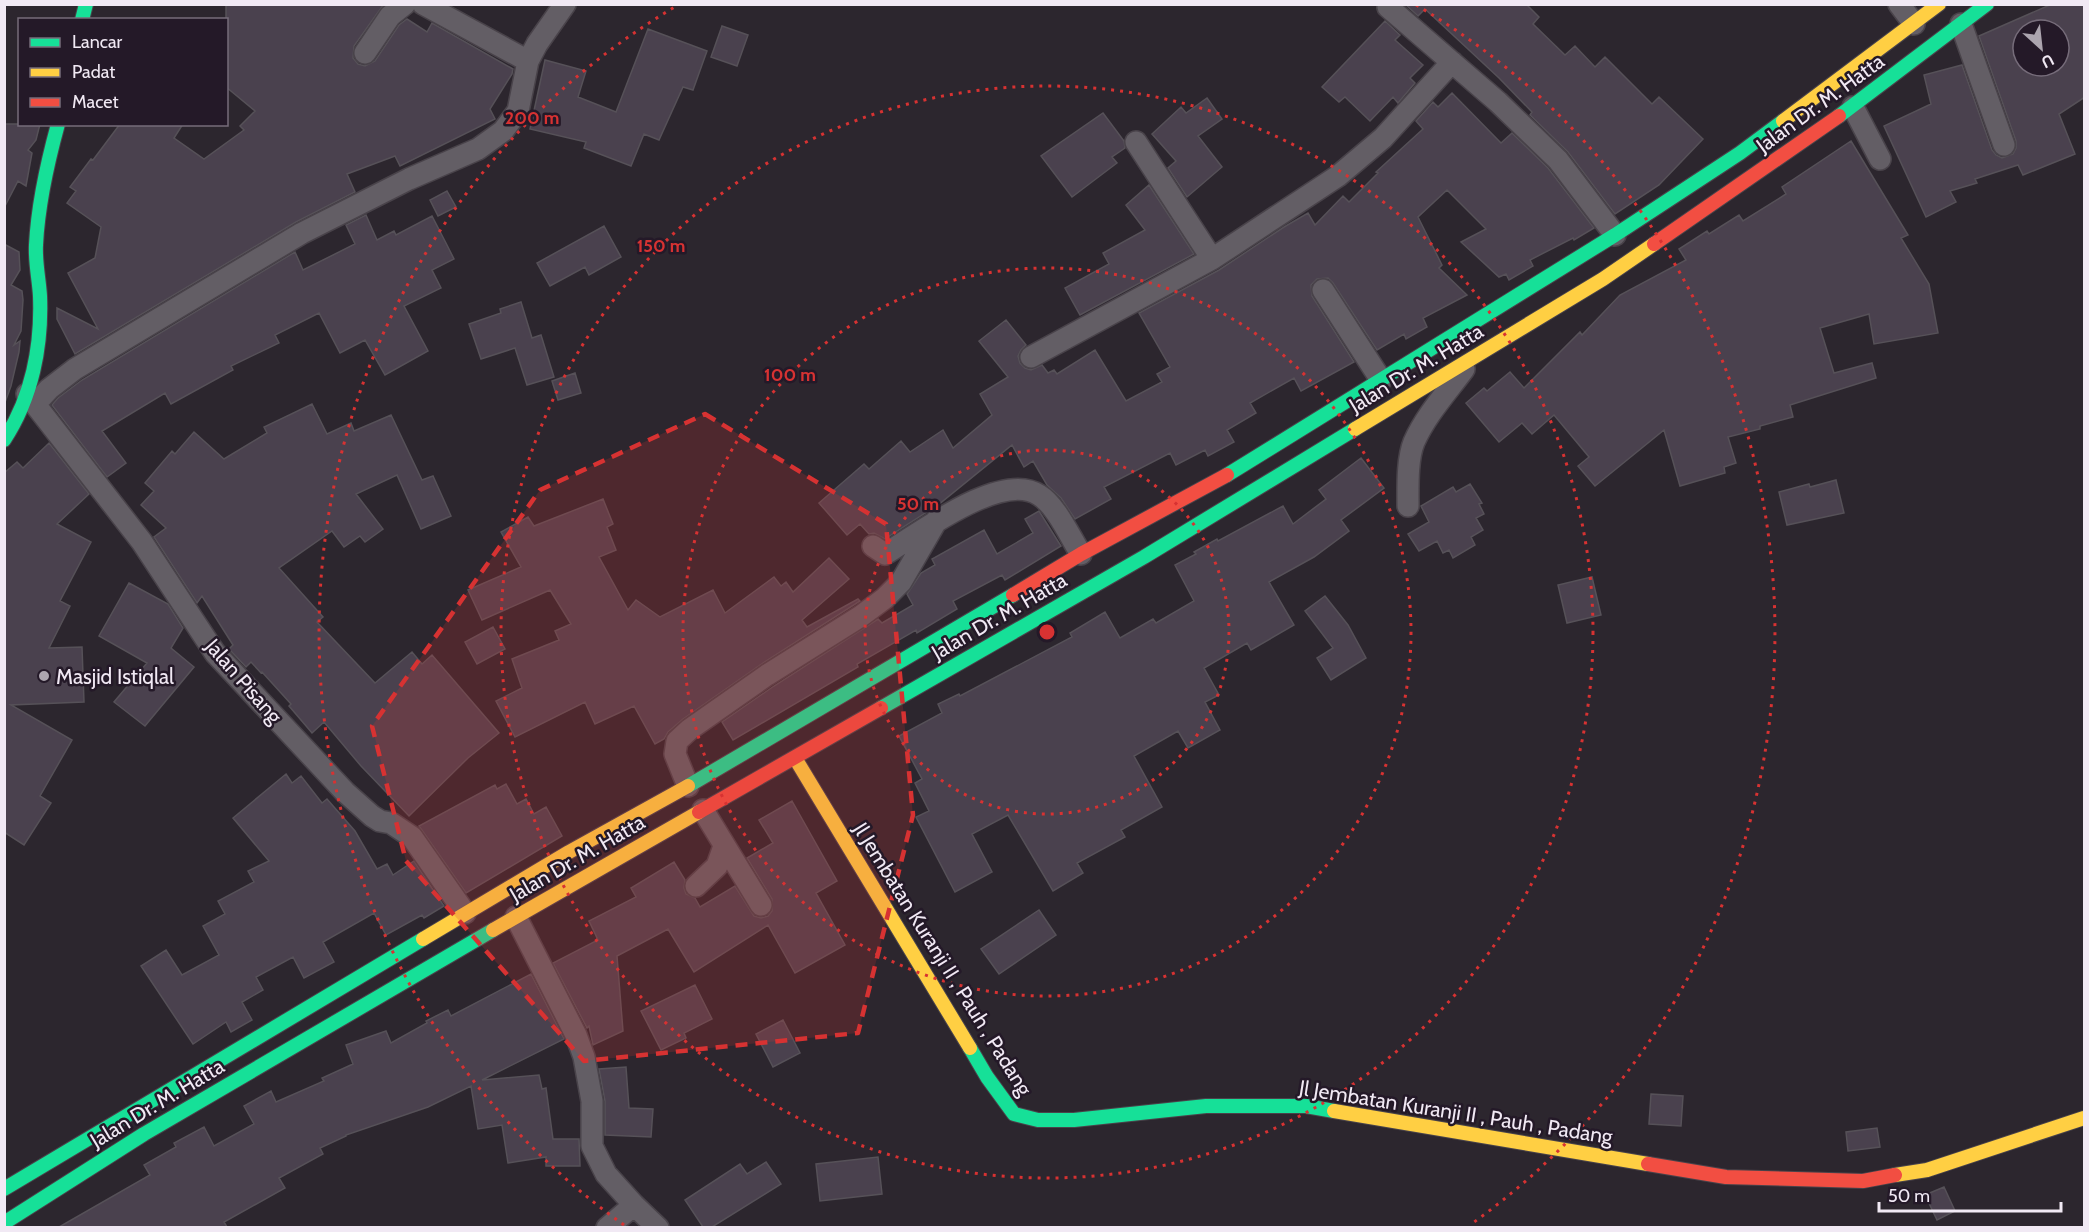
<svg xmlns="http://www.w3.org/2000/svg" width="2089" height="1232" viewBox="0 0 2089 1232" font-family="Cabin,sans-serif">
  <rect width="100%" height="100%" fill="#2c262e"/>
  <path fill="#4a414e" stroke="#565158" stroke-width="1.5" fill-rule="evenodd" d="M226 4H384L354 46 353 58 358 64 365 66 375 61 399 25 407 19 427 32 432 23 513 69 512 74 490 109 495 119 400 166 395 156 347 174 355 192 296 222 75 354 57 319V308L98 329 68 273 95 258 101 227 67 203 76 191 70 187 91 159 93 160 120 124H183L174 138 204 159 244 130 240 126 255 111 226 87Z
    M1405 4H1526L1539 17 1533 24 1565 55 1575 46 1595 67 1605 57 1652 104 1659 97 1703 139 1659 185 1615 214 1568 152 1530 115 1532 112 1499 78 1425 9 1418 16Z
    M2052 4H2085V97L2059 114 2075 154 2023 175 2018 165 1975 179 1977 183 1950 191 1956 202 1926 217 1884 126 1931 104 1924 75 1962 65 1992 150 1996 155 2002 158 2013 154 2016 148V141L1979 36ZM2023 30H2059V66H2023Z
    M1385 21 1400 35 1395 40 1423 65 1410 78 1415 83 1398 103 1393 97 1370 121 1345 97 1339 102 1322 87Z
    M722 26 748 35 737 66 711 57Z
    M648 29 707 51 693 90 683 87 659 140 644 134 631 166 584 148 586 142 530 129 545 60 586 71 578 97 616 112Z
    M1452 93 1501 143 1512 133 1548 168 1594 228 1574 240 1573 238 1530 260 1533 266 1509 280 1506 274 1499 277 1461 242 1486 229 1447 190 1418 217 1442 265 1439 268 1467 295 1423 318 1427 327 1406 339 1404 334 1377 350 1333 283 1328 278 1317 279 1311 285 1312 296 1354 362 1301 391 1294 378 1250 403 1256 413 1227 430 1234 442 1208 456 1205 450 1176 465 1170 453 1104 487 1111 499 1075 519 1061 498 1047 485 1033 461 1024 467 1012 445 938 505 931 507 927 512 885 539 874 533 869 534 860 524 847 535 819 503 864 464 869 469 901 441 910 452 943 430 953 448 992 415 980 394 1008 377 979 341 1006 320 1026 345 1021 350 1018 356 1020 363 1025 368 1031 370 1042 365 1048 373 1054 370 1057 374 1095 350 1126 401 1162 382 1157 374 1170 367 1139 313 1219 270 1284 227 1308 213 1315 225 1343 196 1349 202 1378 173 1376 172 1423 129 1416 121 1433 102 1438 107Z
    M1207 98 1222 119 1198 136 1222 167 1187 197 1168 168 1176 161 1152 134 1181 107 1186 113Z
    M1103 113 1124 141 1125 148 1112 157 1117 163 1072 197 1041 156Z
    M4 124H40L36 140 28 150 32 153 26 186 18 181 4 208Z
    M1851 141 1908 235 1901 238 1929 284 1938 333 1874 344 1869 314 1820 328 1834 373 1872 363 1876 378 1790 405 1793 417 1760 426V429L1728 437 1736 463 1724 467 1725 473 1680 486 1664 430 1595 486 1578 466 1589 457 1554 415 1532 434 1522 423 1499 442 1466 403 1484 388 1487 391 1510 372 1524 388 1580 332 1582 335 1620 295 1686 260 1679 249 1707 231 1709 234 1739 215 1743 221 1786 194 1782 187Z
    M1149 185 1194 254 1080 315 1065 288 1109 264 1103 253 1145 230 1126 205Z
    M447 191 456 207 438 216 430 200Z
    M366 215 377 240 394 231 396 235 432 216 447 245 454 259 432 270 441 288 404 306 428 351 385 375 365 340 340 353 319 313 275 335 279 343 231 366 233 370 171 404 165 393 102 431 126 463 107 477 52 405 58 398 82 380 295 252 303 270 355 244 346 225Z
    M604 226 621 257 589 275 585 267 550 286 537 263Z
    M4 244 19 252 20 270 11 285 22 291 23 300 21 331 14 345 20 341 19 352 11 386 4 405Z
    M521 302 532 338 541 335 554 377 527 385 515 348 481 359 469 324 501 313 500 309Z
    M575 373 581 393 558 400 552 381Z
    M312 404 327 434 351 423 354 431 391 415 422 480 433 476 451 516 421 529 397 475 356 494 383 529 365 542 360 536 344 547 332 531 279 568 323 617 317 622 375 683 412 652 422 664 432 655 499 733 468 758 409 816 361 766 324 722 312 733 289 706 291 704 262 672 261 673 251 662 246 667 229 649 233 645 202 596 197 603 154 537 166 528 141 505 154 491 145 483 172 451 175 454 194 432 224 459 267 433 264 427Z
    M49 443 89 494 57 524 91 542 60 601 70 606 49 648 82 647 84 702 11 705 72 740 40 796 51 803 24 845 4 832V473L17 462 23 468Z
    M1361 458 1384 488 1341 520 1349 531 1314 557 1269 582 1294 625 1251 650 1247 643 1204 668 1219 695 1205 702 1220 730 1188 748 1178 731 1134 756 1162 807 1121 830 1125 837 1077 863 1083 873 1053 891 1008 815 972 834 992 872 955 892 916 817 929 811 915 783 922 779 899 736 942 713 938 704 959 694 960 696 1072 637 1070 633 1105 612 1120 638 1153 619 1156 623 1194 601 1175 565 1196 554 1194 552 1217 539 1218 541 1283 506 1293 524 1326 499 1319 490Z
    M1836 480 1844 513 1787 525 1779 492 1809 484 1810 487Z
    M1470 484 1482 503 1479 504 1484 514 1476 518 1483 530 1471 537 1475 545 1453 558 1449 550 1443 553 1437 541 1419 551 1408 534 1429 522 1421 506 1453 487 1456 492Z
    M603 499 613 524 607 527 616 550 599 557 628 610 636 600 660 617 713 590 725 613 774 577 781 586 786 582 793 592 829 558 849 579 802 620 807 627 858 599 860 601 760 665 683 719 668 732 664 739 655 744 634 706 595 724 585 702 515 737 496 701 522 688 512 659 559 640 555 631 571 624 550 590 482 620 468 590 521 567 501 532 528 517 534 526Z
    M1039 511 1061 546 1005 580 1002 575 953 601 957 609 917 633 916 630 857 664 858 667 733 740 722 722 774 686 878 619 882 623 913 605 907 594 921 573 935 565 932 559 984 530 997 554 1033 533 1025 519Z
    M1592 577 1601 615 1567 623 1558 585Z
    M129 583 168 604 183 628 171 648 194 667 145 726 114 702 147 663 99 636Z
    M1325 596 1348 625 1366 658 1331 680 1317 658 1333 648 1305 611Z
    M493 627 505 649 477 664 465 642Z
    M286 774 292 783 301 776 322 803 327 799 355 831 377 869 387 864 393 875 414 861 444 906 424 918 422 915 386 935 374 913 323 942 334 962 304 978 293 957 256 977 263 990 242 1002 252 1020 231 1032 226 1022 193 1044 141 966 166 950 182 975 219 955 203 926 225 914 218 901 254 882 248 871 269 861 233 818Z
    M506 784 517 804 526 799 534 814 546 807 562 836 466 893 419 826 495 785 497 789Z
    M792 801 837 881 816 893 845 945 795 973 768 925 694 972 668 929 617 956 623 1031 593 1045 589 1026 587 1028 553 963 598 940 589 921 636 897 631 888 674 862 685 880 684 888 686 894 695 898 700 907 735 886 754 916 761 918 768 916 772 911V899L747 858 773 843 759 820Z
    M1039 910 1056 935 999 974 981 949Z
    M531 974 564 1039 482 1080 539 1075 542 1089 546 1088 553 1139H579L580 1166H546V1157L508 1163 502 1125 478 1129 471 1086 428 1107 346 1135V1136L320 1148 323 1154 279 1178 285 1188 224 1222 227 1227H59L150 1175 144 1165 176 1147 174 1143 204 1127 214 1146 254 1124 244 1106 271 1091 276 1102 324 1081 322 1078 353 1064 346 1045 386 1031 391 1043 427 1023 426 1021 448 1010 451 1016Z
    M695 985 712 1019 684 1033 686 1038 661 1050 641 1011Z
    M783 1020 800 1053 773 1067 756 1034Z
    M626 1067 629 1108 653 1109 651 1137 605 1135V1101L599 1069Z
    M1651 1094 1683 1096 1681 1126 1649 1124Z
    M1877 1128 1880 1147 1848 1151 1846 1132Z
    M878 1157 882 1194 820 1201 816 1164Z
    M766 1162 781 1184 712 1227H703L685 1200 740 1164 747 1174Z
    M1944 1187 1955 1211 1937 1220 1925 1195Z"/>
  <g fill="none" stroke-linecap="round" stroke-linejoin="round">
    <defs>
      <path id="street" d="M423 4 528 61
        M1899 4 1914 24
        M1388 7 1498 102 1558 160 1615 235
        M1961 24 2004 145
        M365 53 390 16 405 4
        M1853 107 1880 159
        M1136 142 1212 259
        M1323 290 1381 380
        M1031 357 1212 259 1338 176 1383 138 1452 62
        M27 394 142 542 215 653 345 792 372 816 380 821 391 823 412 837 465 913
        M35 404 49 389 75 369 302 233 409 179 478 149 503 131 518 111 528 61 537 44 565 4
        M1408 506C1408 487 1407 459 1414 442 1426 415 1447 392 1464 369
        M873 546 885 554C917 535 1001 470 1039 495 1056 505 1070 537 1081 554
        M688 786 675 754 677 741 690 729 767 675 861 616 885 598 901 582 938 518
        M703 810 761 905
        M696 886 717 866 724 846
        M516 917 576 1035 584 1057 592 1101V1146L606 1174 634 1205 658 1228
        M607 1228 634 1205"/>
      <path id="fast" d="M82 20 86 4
        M1839 116 1987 4
        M4 440C32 398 42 346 40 296 39 279 35 262 36 245 38 204 47 164 58 124
        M1227 475 1615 235 1740 153 1783 121
        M881 708 1144 557 1355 429
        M688 786 1013 595
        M970 1048 987 1077 1014 1114 1038 1120H1074L1206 1106H1306L1334 1111
        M4 1189 423 939
        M4 1223 144 1134 493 930"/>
      <path id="slow" d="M1783 121 1939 4
        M1355 429 1603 279 1654 244
        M795 758 970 1048
        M493 930 699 812
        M423 939 569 852 688 786
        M1334 1111 1648 1164
        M1895 1175 1927 1170 2084 1118"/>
      <path id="jam" d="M1654 244 1839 116
        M1013 595 1081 554 1227 475
        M699 812 881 708
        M1648 1164 1726 1177 1863 1181 1895 1175"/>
    </defs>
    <use href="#street" stroke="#49434a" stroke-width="24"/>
    <use href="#fast" stroke="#49434a" stroke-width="16"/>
    <use href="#slow" stroke="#49434a" stroke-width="16"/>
    <use href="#jam" stroke="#49434a" stroke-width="16"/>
    <use href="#street" stroke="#635e65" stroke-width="21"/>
    <use href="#fast" stroke="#16e098" stroke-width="14"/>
    <use href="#slow" stroke="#ffcf43" stroke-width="14"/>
    <use href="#jam" stroke="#f24e42" stroke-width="14"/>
  </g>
  <path fill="#d73232" fill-opacity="0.2" stroke="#d73232" stroke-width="4.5" stroke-dasharray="12 8" stroke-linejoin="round" d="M705 414 886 524 913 815 858 1033 584 1061 406 861 372 726 540 490Z"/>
  <g fill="none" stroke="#d73232" stroke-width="3" stroke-dasharray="3 6">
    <circle cx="1047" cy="632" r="182"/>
    <circle cx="1047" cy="632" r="364"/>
    <circle cx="1047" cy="632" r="546"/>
    <path d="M624 1225A728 728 0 0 1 678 5M1416 5A728 728 0 0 1 1470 1225"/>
  </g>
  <circle fill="#aca5af" stroke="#241928" stroke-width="2" cx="44" cy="676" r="6"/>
  <g text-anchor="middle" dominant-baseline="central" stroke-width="5" stroke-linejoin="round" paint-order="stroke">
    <g font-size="21" fill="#f1e9f4" stroke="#241928">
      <text transform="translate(1820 103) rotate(-36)">Jalan Dr. M. Hatta</text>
      <text transform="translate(1416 368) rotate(-31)">Jalan Dr. M. Hatta</text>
      <text transform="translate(999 616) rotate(-30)">Jalan Dr. M. Hatta</text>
      <text transform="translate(244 681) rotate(49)">Jalan Pisang</text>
      <text transform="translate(577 858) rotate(-30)">Jalan Dr. M. Hatta</text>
      <text transform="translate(943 959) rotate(58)">Jl Jembatan Kuranji II , Pauh , Padang</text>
      <text transform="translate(157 1103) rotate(-31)">Jalan Dr. M. Hatta</text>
      <text transform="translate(1456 1112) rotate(9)">Jl Jembatan Kuranji II , Pauh , Padang</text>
    </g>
    <g font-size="21" fill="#f1e9f4" stroke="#241928" text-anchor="start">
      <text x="56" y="676">Masjid Istiqlal</text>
    </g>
  </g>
  <circle cx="1047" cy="632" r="9" fill="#d73232" stroke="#241928" stroke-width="3"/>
  <g font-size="18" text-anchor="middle" font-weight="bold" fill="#d73232" stroke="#241928" stroke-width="5" stroke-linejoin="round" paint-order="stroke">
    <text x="532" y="124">200 m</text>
    <text x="661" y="252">150 m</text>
    <text x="790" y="381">100 m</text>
    <text x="918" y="510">50 m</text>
  </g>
  <rect width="2089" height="1232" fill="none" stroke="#f1e9f4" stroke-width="12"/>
  <rect x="18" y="18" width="210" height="108" fill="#241928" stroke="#766c7a" stroke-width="1.5"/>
  <rect x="30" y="38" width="30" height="9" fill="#16e098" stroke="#766c7a" stroke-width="1.5"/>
  <text x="72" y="48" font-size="18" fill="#f1e9f4">Lancar</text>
  <rect x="30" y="68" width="30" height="9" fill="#ffcf43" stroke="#766c7a" stroke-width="1.5"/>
  <text x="72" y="78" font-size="18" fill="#f1e9f4">Padat</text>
  <rect x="30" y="98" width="30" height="9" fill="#f24e42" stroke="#766c7a" stroke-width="1.5"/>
  <text x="72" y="108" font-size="18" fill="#f1e9f4">Macet</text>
  <g transform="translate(2041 48) rotate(153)"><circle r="28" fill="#241928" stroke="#766c7a" stroke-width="1.5"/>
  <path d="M0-4.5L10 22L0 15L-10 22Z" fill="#aca5af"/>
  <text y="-9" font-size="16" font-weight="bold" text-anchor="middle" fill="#f1e9f4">U</text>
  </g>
  <path d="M1879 1202v9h182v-9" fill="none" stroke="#f1e9f4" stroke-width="3"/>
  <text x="1888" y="1202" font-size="18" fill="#f1e9f4" stroke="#241928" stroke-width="4.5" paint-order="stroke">50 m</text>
</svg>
